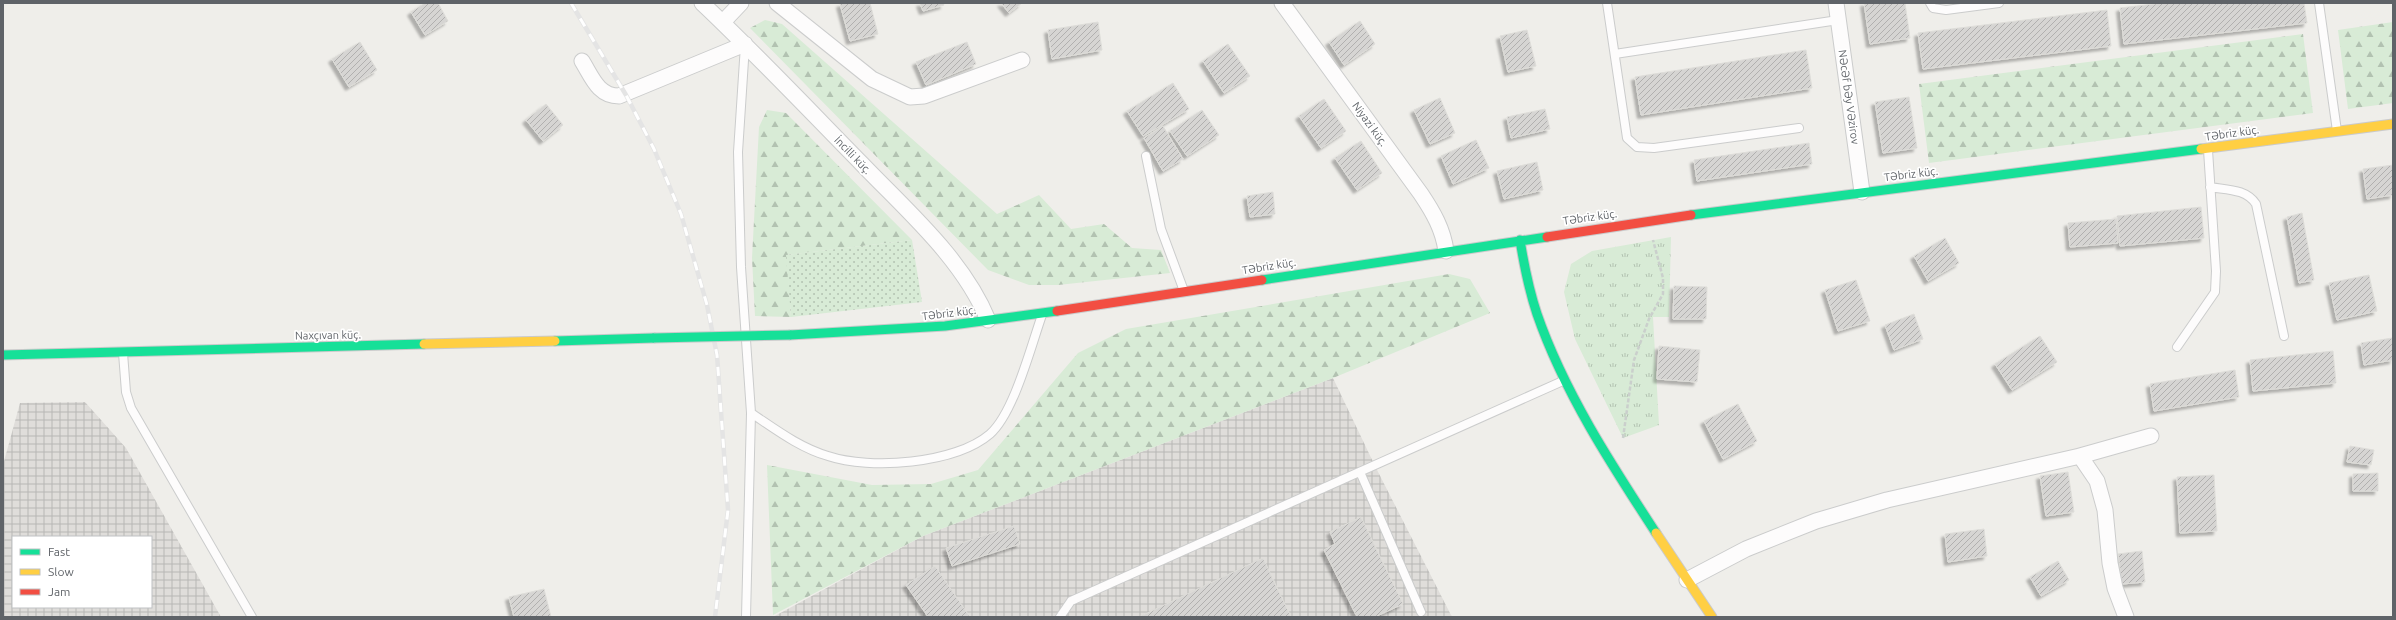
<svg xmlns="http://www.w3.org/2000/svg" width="2396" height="620" viewBox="0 0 2396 620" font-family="Ubuntu,sans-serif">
  <defs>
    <pattern id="industrial-grid" width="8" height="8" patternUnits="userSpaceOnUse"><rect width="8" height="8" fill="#dfddda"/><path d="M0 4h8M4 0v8" fill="none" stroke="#b8b7b5"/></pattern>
    <pattern id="grass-tufts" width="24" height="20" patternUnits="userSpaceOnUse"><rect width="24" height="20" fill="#d8ebd6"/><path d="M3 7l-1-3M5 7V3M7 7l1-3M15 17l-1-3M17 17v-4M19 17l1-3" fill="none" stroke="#b2c2b1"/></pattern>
    <pattern id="forest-firs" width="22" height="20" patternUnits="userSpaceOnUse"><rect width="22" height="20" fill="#d8ebd6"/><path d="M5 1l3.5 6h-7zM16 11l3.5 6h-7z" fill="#b2c2b1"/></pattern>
    <pattern id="park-dots" width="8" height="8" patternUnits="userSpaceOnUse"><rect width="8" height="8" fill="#d8ebd6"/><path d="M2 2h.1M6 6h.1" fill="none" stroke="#b2c2b1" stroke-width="1.8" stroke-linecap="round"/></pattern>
    <pattern id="building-hatch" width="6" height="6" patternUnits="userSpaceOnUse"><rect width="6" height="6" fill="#d6d5d3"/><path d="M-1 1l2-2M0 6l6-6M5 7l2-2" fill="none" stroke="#b1b0af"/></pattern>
    <filter id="shadow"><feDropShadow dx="-3.5" dy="3.5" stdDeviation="1" flood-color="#0004"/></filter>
  </defs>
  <rect width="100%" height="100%" fill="#efeeea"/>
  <path fill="url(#industrial-grid)" fill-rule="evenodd" d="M1333 378 1375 466 1452 617H773L923 536Z
    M85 402 126 448 221 617H3V465L20 403ZM13 537H151V607H13Z"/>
  <path fill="url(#grass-tufts)" d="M1671 237 1669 317H1653L1659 425 1623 438 1575 339 1564 292 1571 264 1592 251Z"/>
  <path fill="url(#forest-firs)" d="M765 20 782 24 997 214 1039 195 1071 229 1104 224 1132 248 1161 250 1170 273 1058 285H1029L988 270 750 28Z
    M2393 22V103L2348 109 2338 30Z
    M2303 34 2313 113 1929 163 1919 84Z
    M767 110 786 113 912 240 787 255 791 317 755 316 752 258 759 127Z
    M1449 274 1470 279 1490 313 1333 378 923 536 773 615 767 465 872 485 931 484 978 470 1078 353 1126 329Z"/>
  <path fill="url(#park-dots)" d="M912 240 922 302 791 317 786 255Z"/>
  <path fill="url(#building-hatch)" stroke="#deddd9" filter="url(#shadow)" d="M425 3H438L448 21 425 35 411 12Z
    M845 3H870L878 34 850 41 840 4Z
    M920 3H943L944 5 923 11Z
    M1001 3H1022L1009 13Z
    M1864 3H1905L1910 38 1870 44Z
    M2162 3H2304L2307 23 2124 44 2120 8Z
    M2107 10 2111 46 1923 69 1918 33Z
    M1360 21 1375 44 1344 65 1329 42Z
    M1098 22 1102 50 1052 59 1048 30Z
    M1527 30 1536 66 1508 72 1500 36Z
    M360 42 377 70 349 87 332 59Z
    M967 42 976 64 926 85 916 62Z
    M1228 44 1250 76 1224 93 1203 61Z
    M1806 50 1812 88 1641 115 1635 77Z
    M1173 83 1189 109 1143 136 1127 111Z
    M1909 97 1917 148 1883 153 1875 102Z
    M1440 98 1455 133 1430 144 1414 110Z
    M1324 99 1346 131 1321 148 1299 116Z
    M546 104 563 125 543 141 526 120Z
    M1545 109 1550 129 1511 138 1507 117Z
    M1202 110 1219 135 1187 156 1170 131Z
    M1163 126 1183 159 1163 171 1144 138Z
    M1476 140 1489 168 1453 184 1441 156Z
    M1361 141 1382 173 1357 190 1335 158Z
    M1809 143 1812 164 1697 181 1694 160Z
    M1537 162 1543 190 1504 199 1497 171Z
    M2393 165V195L2367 199 2363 169Z
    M1273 192 1275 214 1250 217 1247 196Z
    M2201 207 2204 238 2120 246 2117 216Z
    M2302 213 2314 280 2299 283 2287 217Z
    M2116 219 2118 243 2070 247 2068 223Z
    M1945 238 1959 263 1928 281 1914 256Z
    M2369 275 2377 311 2337 320 2329 283Z
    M1856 280 1870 321 1838 331 1825 290Z
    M1674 286 1707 287 1706 319H1673Z
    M1914 314 1923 339 1894 350 1885 325Z
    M2040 336 2057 362 2012 390 1995 364Z
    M2392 338 2393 360 2364 365 2361 343Z
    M1659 346 1700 350 1697 382 1657 379Z
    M2333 351 2336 383 2253 391 2250 360Z
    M2235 370 2239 397 2154 411 2150 384Z
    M1738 404 1757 441 1723 459 1704 421Z
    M2350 446 2374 450 2371 465 2347 462Z
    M2068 472 2074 512 2046 516 2040 476Z
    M2378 473V491H2353V474Z
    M2214 475 2217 531 2180 533 2177 477Z
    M1361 517 1403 604 1375 617H1357L1324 550 1335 544 1330 532Z
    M1014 526 1020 544 952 566 946 548Z
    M1984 529 1987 556 1948 562 1945 534Z
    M2142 551 2145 582 2122 584 2118 554Z
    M1263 558 1291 617H1139Z
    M2058 561 2069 580 2041 596 2030 577Z
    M935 566 970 617H928L906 585Z
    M544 589 551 617H514L509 597Z"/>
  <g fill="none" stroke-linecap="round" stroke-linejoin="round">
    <defs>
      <path id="lane" d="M1607 3 1627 138 1637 147 1654 148 1799 128
        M1930 3 1933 8 1946 10 1999 3
        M2319 3 2337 131
        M745 45 738 152 741 267 751 413C775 429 800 448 828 456 870 470 955 464 990 434 1014 413 1031 346 1042 315
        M1615 54 1838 20
        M1146 156 1161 229 1184 291
        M2210 187C2228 190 2246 189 2256 204L2284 336
        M2177 347 2215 292 2216 271 2208 150
        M123 353 126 392 131 408 252 617
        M1360 472 1421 612
        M746 617 751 413
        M1060 617 1071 601 1565 380"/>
      <path id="street" d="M702 3C757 55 809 110 862 164 907 211 963 259 988 320
        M777 3 872 79 910 97 924 96 1022 60
        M1282 3 1421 194C1433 212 1443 229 1446 251
        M1836 3 1862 192
        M723 22 741 3
        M582 61C592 77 598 96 619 96L745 44
        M2080 456 2097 481 2105 510 2110 563 2115 588 2126 617
        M1687 580 1746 549 1816 521 1887 500 2080 456 2151 436"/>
      <path id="fast" d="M1691 215 2201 149
        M1520 240C1524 265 1529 290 1537 314 1564 392 1611 464 1656 533
        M1262 280 1547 237
        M790 335 945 326 1057 311
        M555 341 654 338
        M3 355 424 344"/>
      <path id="slow" d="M2201 149 2393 124
        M424 344 555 341
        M1656 533 1712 617"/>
      <path id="jam" d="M1547 237 1691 215
        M1057 311 1262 280"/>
    </defs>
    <use href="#lane" stroke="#cbcccc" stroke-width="10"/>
    <use href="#street" stroke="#cbcccc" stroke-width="17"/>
    <use href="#fast" stroke="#cacacb" stroke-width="11"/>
    <use href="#slow" stroke="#cacacb" stroke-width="11"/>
    <use href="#jam" stroke="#cacacb" stroke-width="11"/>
    <path stroke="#cacfcc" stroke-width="2.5" stroke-dasharray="4 2" stroke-linecap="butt" d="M1623 438 1634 360 1649 319 1663 294V278L1653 240"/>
    <use href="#lane" stroke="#fdfcfc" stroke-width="8"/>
    <use href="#street" stroke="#fdfcfc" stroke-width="15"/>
    <use href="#fast" stroke="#16e098" stroke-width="9"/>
    <use href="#slow" stroke="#ffcf43" stroke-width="9"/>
    <use href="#jam" stroke="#f24e42" stroke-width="9"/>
    <defs>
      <path id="rail" d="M571 3 626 95 654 149 681 214 707 305 717 355 728 510 715 617"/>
    </defs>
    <use href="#rail" stroke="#e4e4e4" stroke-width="4.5"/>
    <use href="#rail" stroke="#fff" stroke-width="3" stroke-dasharray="9" stroke-linecap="butt"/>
    <defs>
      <path id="fast-bridge" d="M654 338 790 335"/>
    </defs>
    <use href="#fast-bridge" stroke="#cacacb" stroke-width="11" stroke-linecap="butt"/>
    <use href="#fast-bridge" stroke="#16e098" stroke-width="9"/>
  </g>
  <g text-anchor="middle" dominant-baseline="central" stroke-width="3.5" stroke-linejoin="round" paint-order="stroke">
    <g font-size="11" fill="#5f6368" stroke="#fff">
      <text transform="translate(1849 97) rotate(82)">Nəcəf bəy Vəzirov</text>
      <text transform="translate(1370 124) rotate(54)">Niyazi küç.</text>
      <text transform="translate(2232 133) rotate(-8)">Təbriz küç.</text>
      <text transform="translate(853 155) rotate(46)">İncilli küç.</text>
      <text transform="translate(1911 174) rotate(-7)">Təbriz küç.</text>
      <text transform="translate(1590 217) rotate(-8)">Təbriz küç.</text>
      <text transform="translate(1269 266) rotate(-9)">Təbriz küç.</text>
      <text transform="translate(949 313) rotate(-7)">Təbriz küç.</text>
      <text transform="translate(328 335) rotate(-1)">Naxçıvan küç.</text>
    </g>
  </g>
  <rect width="2396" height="620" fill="none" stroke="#5f6368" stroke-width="8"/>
  <rect x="12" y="536" width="140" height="72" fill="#ffffff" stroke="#bfc1c3"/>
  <rect x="20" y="549" width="20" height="6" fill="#16e098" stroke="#bfc1c3"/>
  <text x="48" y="556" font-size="12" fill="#5f6368">Fast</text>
  <rect x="20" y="569" width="20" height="6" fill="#ffcf43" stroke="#bfc1c3"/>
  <text x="48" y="576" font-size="12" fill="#5f6368">Slow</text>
  <rect x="20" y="589" width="20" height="6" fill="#f24e42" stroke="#bfc1c3"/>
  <text x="48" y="596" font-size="12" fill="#5f6368">Jam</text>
</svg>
